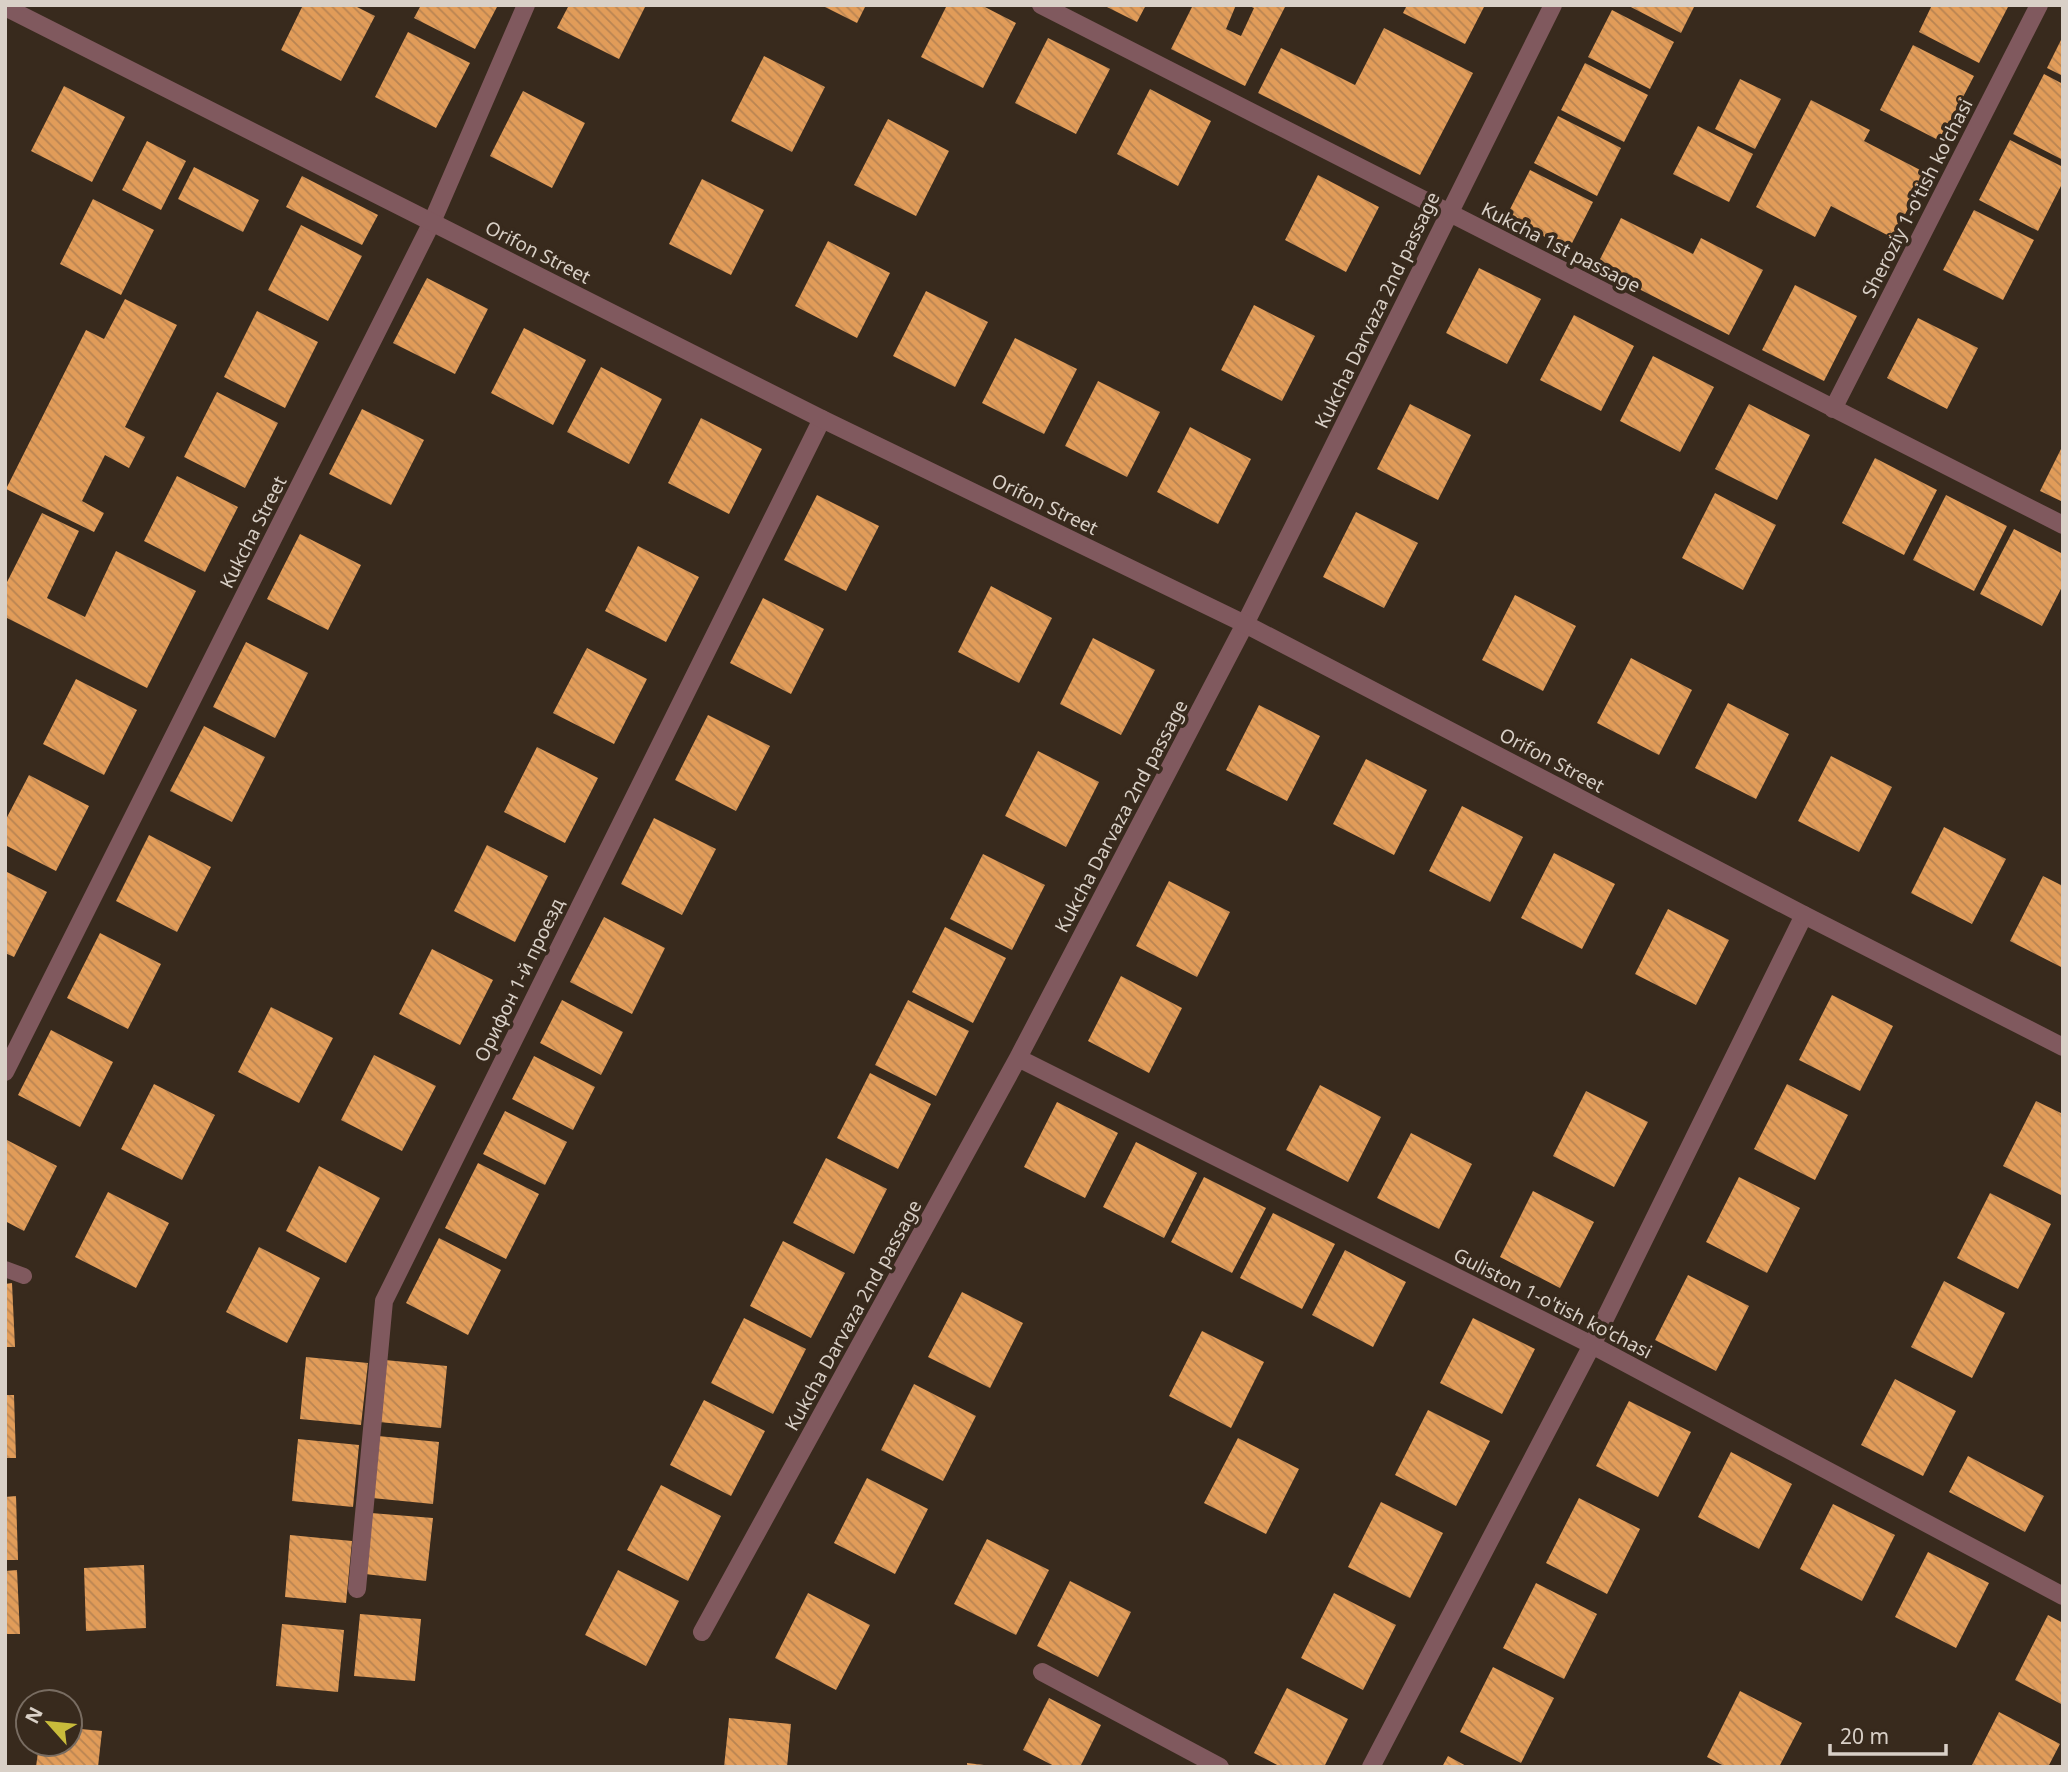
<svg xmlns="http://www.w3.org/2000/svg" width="2068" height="1772" viewBox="0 0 2068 1772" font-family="'Noto Sans',sans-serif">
  <defs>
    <pattern id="building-back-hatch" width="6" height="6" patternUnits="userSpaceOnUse" patternTransform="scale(1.75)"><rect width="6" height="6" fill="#e19c59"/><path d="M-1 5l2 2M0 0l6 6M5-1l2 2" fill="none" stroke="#b98452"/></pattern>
  </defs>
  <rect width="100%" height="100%" fill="#382a1d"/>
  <path fill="url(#building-back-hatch)" d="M303 5H353L375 16 341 81 281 50Z
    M421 5H498L475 49 414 18Z
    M569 5H646L619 59 557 28Z
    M821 5H866L857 23Z
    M947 5H981L1016 23 983 88 921 57Z
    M1103 5H1146L1137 22Z
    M1193 5H1236L1226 29 1241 36 1254 8 1247 5H1286L1245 86 1171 49Z
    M1407 5H1485L1465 44 1403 13Z
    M1627 5H1695L1681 33Z
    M1932 5H2009L1979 63 1919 32Z
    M1612 10 1674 42 1650 89 1588 57Z
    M1384 28 1473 73 1420 175 1258 93 1281 48 1355 85Z
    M408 32 470 63 436 128 375 97Z
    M2063 36V76L2047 68Z
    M1048 38 1110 69 1076 134 1015 103Z
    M1913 45 1974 76 1940 141 1880 110Z
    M764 56 825 87 792 152 731 121Z
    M1585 63 1648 95 1624 142 1561 110Z
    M2044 74 2063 84V160L2013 134Z
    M1740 79 1781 99 1755 149 1715 129Z
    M64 86 125 117 92 182 31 151Z
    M1150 89 1211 121 1178 186 1117 154Z
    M523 91 585 123 552 188 490 156Z
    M1811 100 1870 130 1864 141 1926 173 1893 238 1831 206 1815 237 1756 207Z
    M1558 116 1621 148 1597 196 1534 163Z
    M888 119 949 151 916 216 854 185Z
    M1698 126 1753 154 1729 202 1673 174Z
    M2010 140 2063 167V182L2038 231 1979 200Z
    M147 141 186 161 161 210 122 190Z
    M194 167 259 200 243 232 178 199Z
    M1530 170 1593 202 1569 249 1506 217Z
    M1318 175 1379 207 1346 272 1285 240Z
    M302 176 378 215 362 245 286 207Z
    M702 179 764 210 731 275 669 244Z
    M93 199 154 230 121 295 60 264Z
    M1974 210 2034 240 2003 300 1943 270Z
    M1621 218 1693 254 1701 238 1763 270 1729 335 1596 267Z
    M301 225 362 256 328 321 268 290Z
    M828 241 890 273 857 338 795 306Z
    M1479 268 1541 299 1507 364 1446 333Z
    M427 278 488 309 455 374 393 343Z
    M1795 285 1857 316 1824 381 1762 350Z
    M926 291 988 322 955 387 893 356Z
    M125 299 177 325 125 427 145 437 129 468 105 455 82 501 104 513 94 532 6 489 86 330 104 339Z
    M1254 305 1315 336 1282 401 1221 370Z
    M257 311 318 342 285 408 224 377Z
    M1574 315 1634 346 1601 411 1540 380Z
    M1918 318 1978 348 1947 409 1887 378Z
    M524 328 586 360 553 425 491 393Z
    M1015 338 1077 369 1044 434 982 403Z
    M1653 356 1714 387 1680 452 1620 421Z
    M601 367 662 399 629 464 567 432Z
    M1098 381 1160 412 1127 477 1065 446Z
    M217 392 278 423 245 488 184 457Z
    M1410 404 1471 435 1438 500 1377 469Z
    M1749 404 1810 435 1777 500 1715 469Z
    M362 409 424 440 391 505 329 474Z
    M701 418 762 449 729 514 668 483Z
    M1190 427 1251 459 1218 524 1157 492Z
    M2063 445V502L2040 491Z
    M1875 458 1937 490 1904 555 1842 523Z
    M177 476 238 507 205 572 144 541Z
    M1715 493 1776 525 1743 590 1682 558Z
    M817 495 879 526 846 591 784 560Z
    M1946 495 2007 526 1974 591 1913 560Z
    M1356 512 1418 543 1384 608 1323 577Z
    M42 513 79 531 47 598 85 617 116 551 196 591 147 688 5 617V586Z
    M2014 529 2063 554V585L2042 626 1980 594Z
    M300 534 361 565 328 630 267 599Z
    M638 546 699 577 666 642 605 611Z
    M991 586 1052 618 1019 683 958 652Z
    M1515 595 1576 626 1543 691 1482 660Z
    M763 598 824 629 791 694 730 663Z
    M1093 638 1155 670 1121 735 1060 704Z
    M246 642 308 673 275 738 213 707Z
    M587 648 647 679 614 744 553 713Z
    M1631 658 1692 690 1659 755 1597 723Z
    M76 679 137 710 104 775 43 744Z
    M1728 703 1789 734 1756 799 1695 768Z
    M1259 705 1320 736 1287 801 1226 770Z
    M708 715 770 746 736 811 675 780Z
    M204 726 265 757 232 822 170 791Z
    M537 747 598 778 565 843 504 812Z
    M1038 751 1099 782 1066 847 1005 816Z
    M1831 756 1892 787 1859 852 1798 821Z
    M1366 759 1427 790 1394 855 1333 824Z
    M29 775 89 806 56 871 5 845V821Z
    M1462 806 1523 837 1490 902 1429 871Z
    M654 818 716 849 682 915 621 884Z
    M1944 827 2006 859 1972 924 1911 893Z
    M149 835 211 867 177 932 116 901Z
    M487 845 548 876 515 942 454 911Z
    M1554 853 1615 884 1582 949 1521 918Z
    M983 854 1045 885 1012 950 950 919Z
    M5 871 47 892 14 957 5 953Z
    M2043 876 2063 886V968L2010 941Z
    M1169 881 1230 912 1197 977 1136 946Z
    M1668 909 1729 940 1696 1005 1635 974Z
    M604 917 665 948 632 1014 570 982Z
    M945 927 1006 958 973 1023 912 992Z
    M100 933 161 964 128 1029 67 998Z
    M432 949 493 980 460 1045 399 1014Z
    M1121 976 1182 1008 1149 1073 1088 1041Z
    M1832 995 1893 1026 1860 1091 1799 1060Z
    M562 1000 623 1032 601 1075 540 1043Z
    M908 1000 969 1031 936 1096 875 1065Z
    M271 1007 333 1038 299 1103 238 1072Z
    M51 1030 113 1062 80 1127 18 1095Z
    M374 1055 436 1086 402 1151 341 1120Z
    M534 1056 595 1087 573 1130 512 1099Z
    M870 1073 931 1104 898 1169 837 1138Z
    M154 1084 215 1115 182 1180 121 1149Z
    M1787 1084 1848 1115 1815 1180 1754 1149Z
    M1320 1085 1381 1117 1348 1182 1286 1150Z
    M1586 1091 1648 1122 1614 1187 1553 1156Z
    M2036 1101 2063 1114V1196L2003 1166Z
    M1057 1102 1118 1133 1085 1198 1024 1167Z
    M505 1111 567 1142 545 1185 483 1154Z
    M1411 1133 1472 1164 1439 1229 1377 1198Z
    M5 1139 57 1166 24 1231 5 1221Z
    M1136 1142 1197 1173 1164 1238 1103 1207Z
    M826 1158 887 1189 854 1254 793 1223Z
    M478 1163 539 1194 506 1259 445 1228Z
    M319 1166 380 1198 346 1263 286 1231Z
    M1204 1177 1266 1208 1232 1273 1171 1242Z
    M1739 1177 1800 1208 1767 1273 1706 1242Z
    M1533 1191 1594 1222 1560 1288 1500 1257Z
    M108 1192 169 1223 136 1288 75 1257Z
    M1990 1193 2051 1224 2018 1289 1957 1258Z
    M1273 1213 1335 1244 1302 1309 1240 1278Z
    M439 1238 501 1270 468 1335 406 1303Z
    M783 1241 845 1273 811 1338 750 1306Z
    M259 1247 320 1278 287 1343 226 1312Z
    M1345 1250 1406 1282 1373 1347 1312 1315Z
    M1688 1275 1749 1306 1716 1371 1655 1340Z
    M1944 1281 2005 1313 1972 1378 1911 1347Z
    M12 1283 15 1347H5V1284Z
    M962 1292 1023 1323 990 1388 928 1357Z
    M744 1318 806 1349 773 1414 711 1383Z
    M1473 1318 1535 1349 1502 1414 1440 1383Z
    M1202 1331 1264 1362 1231 1428 1169 1396Z
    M306 1357 368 1363 361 1425 300 1419Z
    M385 1360 447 1366 441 1428 379 1422Z
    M1895 1379 1956 1411 1923 1476 1861 1445Z
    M914 1384 976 1416 943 1481 881 1450Z
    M5 1395H14L16 1458H5Z
    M704 1400 765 1431 731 1496 670 1465Z
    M1629 1401 1691 1432 1658 1497 1596 1466Z
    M1428 1410 1490 1441 1456 1506 1395 1475Z
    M378 1436 439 1442 433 1504 372 1498Z
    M1238 1438 1299 1469 1266 1534 1204 1503Z
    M298 1439 359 1445 353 1507 292 1501Z
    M1731 1452 1792 1484 1759 1549 1698 1517Z
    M1968 1456 2044 1496 2025 1532 1949 1492Z
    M867 1478 928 1509 895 1574 834 1543Z
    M661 1485 721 1516 688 1581 627 1550Z
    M16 1496 18 1560H5V1497Z
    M1579 1498 1640 1529 1607 1594 1546 1563Z
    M1381 1502 1443 1533 1410 1598 1348 1567Z
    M1833 1504 1895 1535 1862 1601 1800 1569Z
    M371 1513 433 1518 426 1581 365 1574Z
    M290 1535 352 1541 346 1603 285 1597Z
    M987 1539 1049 1570 1016 1635 954 1604Z
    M1928 1552 1989 1583 1956 1648 1895 1617Z
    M144 1565 146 1628 86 1631 84 1568Z
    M17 1570 20 1634H5V1571Z
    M618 1570 679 1601 646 1666 585 1635Z
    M1070 1581 1131 1612 1098 1677 1037 1646Z
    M1536 1583 1597 1614 1564 1679 1503 1648Z
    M808 1593 870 1625 836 1690 775 1658Z
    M1334 1593 1396 1625 1363 1690 1301 1658Z
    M360 1614 421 1619 415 1681 354 1676Z
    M2048 1615 2063 1623V1705L2015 1680Z
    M282 1624 344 1630 338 1692 276 1686Z
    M1493 1667 1554 1698 1521 1763 1460 1732Z
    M1287 1688 1348 1719 1324 1767H1281L1254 1753Z
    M1740 1691 1802 1723 1779 1767H1726L1707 1757Z
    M1049 1698 1101 1725 1080 1767H1056L1023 1750Z
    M1999 1712 2060 1744 2048 1767H1971Z
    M729 1718 791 1724 787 1767H724Z
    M70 1728 102 1731 98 1767H36L39 1744H70Z
    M1448 1756 1468 1767H1442Z
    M967 1763 984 1765V1767H967Z"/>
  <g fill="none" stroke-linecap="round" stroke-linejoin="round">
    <path stroke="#80595e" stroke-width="16" d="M5 1269 24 1276"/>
    <path stroke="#80595e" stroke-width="18" d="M1041 5 2063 525
      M1833 409 2039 5
      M1018 1058 1592 1345 2063 1596
      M5 1072 432 222 526 5
      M357 1589 384 1301 822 419
      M702 1632 1018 1058 1245 624 1553 5
      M1042 1672 1220 1767
      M1371 1767 1592 1345 1804 915"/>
    <path stroke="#80595e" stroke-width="18" d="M5 7 822 419 1245 624 1804 915 2063 1047"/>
  </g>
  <g text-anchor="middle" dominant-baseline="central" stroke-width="7" stroke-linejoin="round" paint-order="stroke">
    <g font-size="19" fill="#d9d0c7" stroke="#382a1d">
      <text transform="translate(1917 198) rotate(-63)">Sheroziy 1-o'tish ko'chasi</text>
      <text transform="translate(1561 247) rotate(27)">Kukcha 1st passage</text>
      <text transform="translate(538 252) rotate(27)">Orifon Street</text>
      <text transform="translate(1377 310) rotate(-64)">Kukcha Darvaza 2nd passage</text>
      <text transform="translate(1045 504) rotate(26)">Orifon Street</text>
      <text transform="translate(253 532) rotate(-63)">Kukcha Street</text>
      <text transform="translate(1552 760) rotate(28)">Orifon Street</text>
      <text transform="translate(1121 816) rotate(-62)">Kukcha Darvaza 2nd passage</text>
      <text transform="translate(519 980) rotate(-64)">Орифон 1-й проезд</text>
      <text transform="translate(1553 1303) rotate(27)">Guliston 1-o'tish ko'chasi</text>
      <text transform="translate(853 1315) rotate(-61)">Kukcha Darvaza 2nd passage</text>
    </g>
  </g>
  <rect width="2068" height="1772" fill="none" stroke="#d9d0c7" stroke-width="14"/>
  <g transform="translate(49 1723) rotate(297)"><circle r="33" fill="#382a1d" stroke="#786c61" stroke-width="2"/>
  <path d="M0-5L12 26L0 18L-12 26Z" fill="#c8bb3b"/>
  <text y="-10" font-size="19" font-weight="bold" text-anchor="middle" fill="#d9d0c7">N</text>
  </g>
  <path d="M1830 1744v10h116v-10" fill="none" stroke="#d9d0c7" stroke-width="3.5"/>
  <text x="1840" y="1744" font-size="21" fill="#d9d0c7" stroke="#382a1d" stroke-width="5" paint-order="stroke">20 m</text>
</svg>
